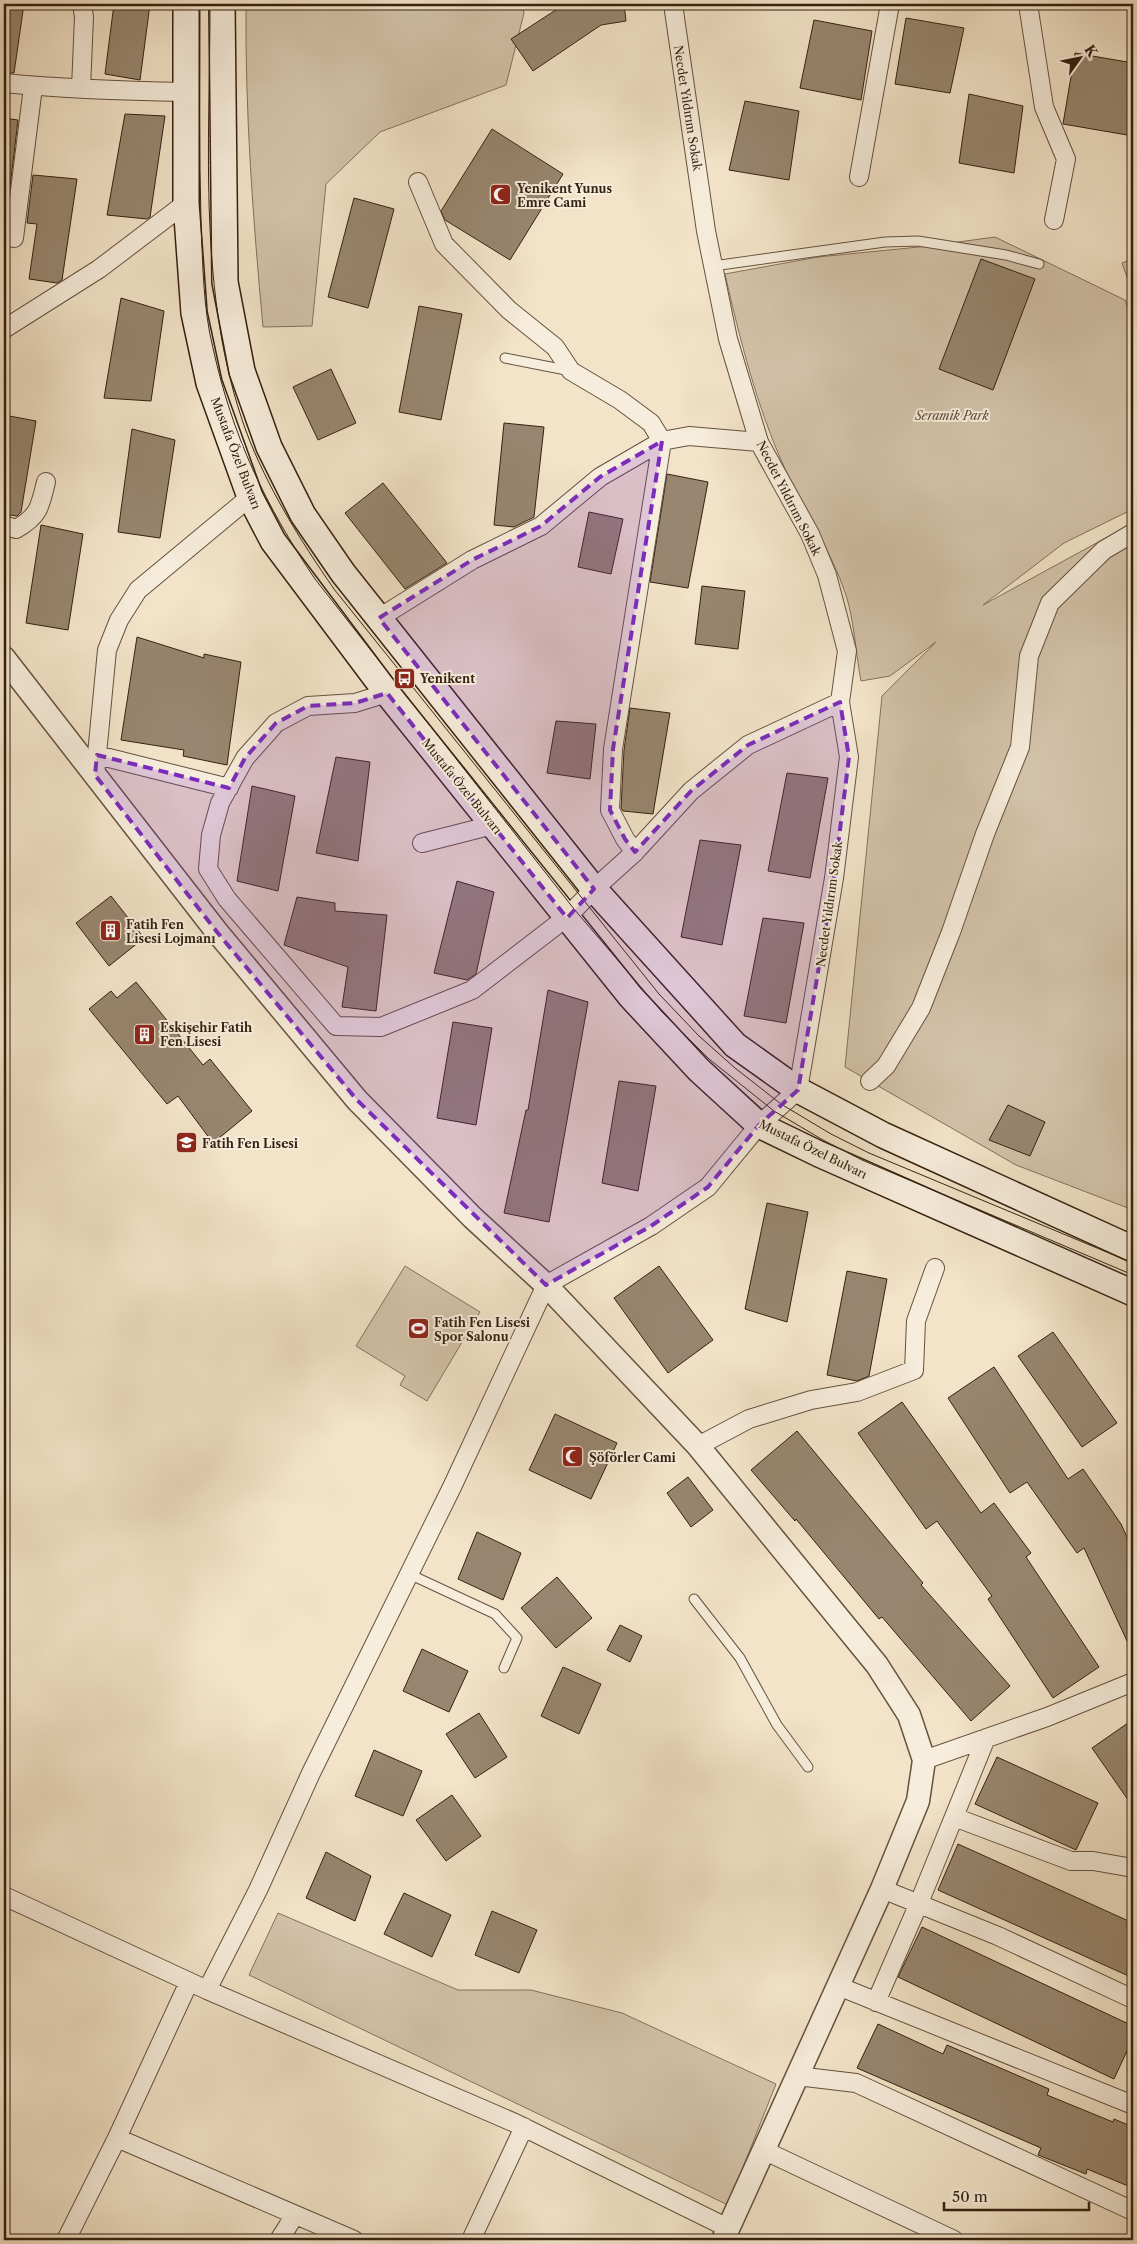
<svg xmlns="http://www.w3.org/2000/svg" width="1137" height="2244" viewBox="0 0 1137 2244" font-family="'Libre Caslon Text',serif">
  <rect width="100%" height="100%" fill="#f3e4c9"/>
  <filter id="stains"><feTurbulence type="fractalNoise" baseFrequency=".004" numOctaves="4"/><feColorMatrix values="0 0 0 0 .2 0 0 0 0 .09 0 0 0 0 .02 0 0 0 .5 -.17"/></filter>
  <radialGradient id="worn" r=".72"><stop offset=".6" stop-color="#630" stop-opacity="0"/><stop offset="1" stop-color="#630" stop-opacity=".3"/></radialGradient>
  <path fill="#d3c3aa" stroke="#84725d" d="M246 4H522L524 13 506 85 380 132 326 184 312 326 263 327C253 219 245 112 246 4Z
    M995 237 1125 300 1133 323V509L1064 543 983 605 1133 523V1210L1016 1165 845 1067 882 696 936 642 890 676 861 681C856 655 854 620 846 595 831 551 805 511 785 469 757 407 740 340 725 274L818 257 929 246Z
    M1133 259V294L1122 263Z
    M405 1266 480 1312 427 1401 400 1385 405 1376 356 1346Z
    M278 1913 458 1990H531L622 2013 776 2084 728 2205 249 1975Z"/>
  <path fill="#988670" stroke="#352110" d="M4 4H24L14 73H4Z
    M114 4H150L140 80 105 74Z
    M565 4H624L626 21 601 25 533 71 511 39Z
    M906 18 964 28 950 93 895 84Z
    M814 20 872 31 861 100 800 88Z
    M1075 53 1133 63V136L1063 124Z
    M969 94 1023 106 1014 173 959 163Z
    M745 101 799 111 789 180 729 170Z
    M125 114 165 116 150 217 147 219 107 215Z
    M4 118 18 120 6 220H4Z
    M492 129 563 174 510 260 445 220 441 211Z
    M33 175 77 179 62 280 57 283 29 279 37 224 27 223Z
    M354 198 394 209 368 308 328 297Z
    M981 259 1035 279 993 390 939 369Z
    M121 298 164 311 151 401 104 398Z
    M419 306 462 314 441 420 399 412Z
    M331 369 356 423 318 440 293 387Z
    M4 415 36 421 21 512 17 516 4 514Z
    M504 423 544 427 534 517 514 527 494 525Z
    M132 429 175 440 160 538 118 532Z
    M667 474 708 482 688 588 650 582Z
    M383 483 447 563 405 589 345 513Z
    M589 512 623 519 611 574 578 567Z
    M41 525 83 534 68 630 26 623Z
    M702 586 745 591 738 649 695 644Z
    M137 637 204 658V654L241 662 227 765 183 756 184 750 121 740Z
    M630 708 670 713 653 814 623 811 621 808 624 750Z
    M556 721 596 724 590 779 547 773Z
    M336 757 370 762 358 861 316 853Z
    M787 773 828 778 810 878 768 871Z
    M252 786 295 796 278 891 237 881Z
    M700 840 741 845 722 945 681 937Z
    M457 881 494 892 476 974 467 980 434 973Z
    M111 896 144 938 109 966 76 923Z
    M297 897 335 903V911L387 915 376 1011 342 1007 348 967 284 945Z
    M763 918 804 923 786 1023 744 1016Z
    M136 982 203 1065 210 1059 252 1111 213 1143 178 1096 167 1104 89 1009 111 991 117 998Z
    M548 990 588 1002 549 1222 504 1213 526 1110H528Z
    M453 1022 492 1028 476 1125 437 1118Z
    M619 1081 656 1086 638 1191 602 1183Z
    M1008 1105 1045 1122 1030 1156 989 1140Z
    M767 1203 808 1212 787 1322 745 1309Z
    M659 1266 713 1340 668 1373 614 1298Z
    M847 1271 887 1279 869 1376 857 1381 827 1375Z
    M1053 1332 1117 1423 1082 1447 1018 1356Z
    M994 1367 1068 1479 1083 1469 1121 1524 1133 1550V1654L1084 1548 1077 1553 1027 1482 1010 1493 948 1398Z
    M902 1402 981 1513 994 1503 1031 1553 1026 1557 1099 1667 1053 1698 988 1599 992 1596 937 1521 926 1529 858 1433Z
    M555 1414 617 1443 591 1499 529 1470Z
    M797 1431 923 1583 921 1585 1010 1686 971 1721 882 1617 879 1619 796 1519 795 1521 751 1470Z
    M688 1477 713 1510 691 1527 667 1493Z
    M477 1532 521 1553 503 1600 458 1579Z
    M557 1577 592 1618 556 1648 521 1608Z
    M620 1625 642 1636 630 1662 607 1650Z
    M422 1649 468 1671 449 1712 403 1691Z
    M563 1667 601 1684 579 1734 541 1716Z
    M479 1713 507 1757 475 1778 446 1734Z
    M1128 1723 1133 1731V1807L1092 1748Z
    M374 1750 422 1771 403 1816 355 1796Z
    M997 1757 1098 1803 1076 1850 975 1804Z
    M452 1795 481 1836 446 1861 416 1820Z
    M958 1844 1133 1923V1978L938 1890Z
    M326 1852 371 1876 355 1921 306 1898Z
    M404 1893 451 1915 432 1957 384 1934Z
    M492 1911 537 1930 519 1973 475 1955Z
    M922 1927 1133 2026V2038L1114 2079 898 1977Z
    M878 2024 943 2054 947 2045 1049 2089 1047 2095 1113 2122 1114 2119 1133 2127V2188L1087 2169 1086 2174 1038 2155 1041 2148 857 2068Z"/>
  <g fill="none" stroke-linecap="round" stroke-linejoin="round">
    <defs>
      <path id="service" d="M713 266 885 242 918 241 1006 255 1039 264
        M505 358 571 371
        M409 1574 495 1614 517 1638 504 1668
        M694 1599 740 1658 777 1725 808 1767"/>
      <path id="minor" d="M1028 4 1044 107 1066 159 1054 220
        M4 83C65 89 126 91 187 92
        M81 88 84 17 82 4
        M859 177 890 4
        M418 182 444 244 509 310 555 347 571 371 620 400 651 423 662 441 613 749 610 810 625 839 635 852
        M4 236 14 238 33 87
        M4 329 99 269 186 203
        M4 525 16 529C39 516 40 507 46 482
        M379 618 472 560 541 526 600 477 662 441 689 436 759 442
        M387 693 355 703 308 706 276 723 245 758 220 803 211 835 208 869 227 899 336 1026 381 1027 472 990 567 917 594 889 635 852 691 791 748 745 840 702
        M97 755 229 788
        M95 775 107 650 119 620 138 590 250 497
        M422 843 493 825
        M870 1081 886 1066 921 1008 951 932 985 834 1020 747 1029 656 1050 603 1104 550 1133 533
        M698 1446 749 1419 811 1400 857 1392 914 1370 916 1321 935 1268
        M924 1760 1047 1717 1133 1682
        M954 1817 1071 1861H1093L1133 1868
        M882 1889 998 1936 1133 1999
        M4 1896 207 1990 515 2123 728 2228
        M838 1986 1133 2105
        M207 1990 258 1890 311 1773 452 1487 546 1285 651 1226 708 1187 759 1125 798 1090 834 878 849 757 840 702 847 651 827 575 810 534 759 442 728 339 706 231 673 4
        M876 2002 919 1903 986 1738
        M797 2076 856 2083 1133 2211
        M117 2138 354 2240
        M763 2150 954 2240
        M66 2240 117 2138 189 1982
        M279 2240 295 2215
        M471 2240 524 2127"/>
      <path id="tertiary" d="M4 658 217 932 357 1100 473 1218 546 1285 698 1446 877 1665 909 1715 924 1760 918 1801 882 1889 723 2240"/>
      <path id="secondary" d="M186 4V203L194 313 209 383 250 497 273 541 387 693 631 997 699 1070 759 1125 819 1154 1133 1293
        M222 4 225 282 242 371 269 447 303 515 343 573 594 889 735 1045 798 1090 883 1135 1133 1249"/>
    </defs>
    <use href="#service" stroke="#64523e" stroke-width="11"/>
    <use href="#minor" stroke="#64523e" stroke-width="20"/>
    <use href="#tertiary" stroke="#64523e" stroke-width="25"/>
    <use href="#secondary" stroke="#352110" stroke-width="28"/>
    <use href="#service" stroke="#f7eddc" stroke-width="9"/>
    <use href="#minor" stroke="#f7eddc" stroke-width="18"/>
    <use href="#tertiary" stroke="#f7eddc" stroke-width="22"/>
    <use href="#secondary" stroke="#f7eddc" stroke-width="25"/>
    <path stroke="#352110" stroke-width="1" d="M200 4C200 77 199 150 201 224 203 265 203 308 213 348 232 435 265 505 315 579L574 909 663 1013 709 1059 774 1111 823 1140 862 1160 1133 1275
      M210 4C210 146 197 295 246 431 267 487 300 540 334 589L659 994 699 1036 735 1068 781 1104 831 1134 869 1153 1133 1263"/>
  </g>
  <path fill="#7b2cbf" fill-opacity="0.2" stroke="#7b2cbf" stroke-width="4" stroke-dasharray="10 6" stroke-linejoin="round" d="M662 441 613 749 610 810 625 839 635 852 691 791 748 745 840 702 849 757 834 878 798 1090 759 1125 708 1187 651 1226 546 1285 357 1100 217 932 95 775 97 755 229 788 245 758 276 723 308 706 355 703 387 693 567 918 594 889 379 618 472 560 541 526 600 477Z"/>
  <defs>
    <symbol id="mosque-square" viewBox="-11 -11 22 22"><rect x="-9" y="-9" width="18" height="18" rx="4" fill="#8f2418" stroke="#f7eddc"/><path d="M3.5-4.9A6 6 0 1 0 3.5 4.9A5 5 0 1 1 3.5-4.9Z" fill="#fff"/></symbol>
    <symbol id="bus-square" viewBox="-11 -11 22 22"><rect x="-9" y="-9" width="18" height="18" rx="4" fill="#8f2418" stroke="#f7eddc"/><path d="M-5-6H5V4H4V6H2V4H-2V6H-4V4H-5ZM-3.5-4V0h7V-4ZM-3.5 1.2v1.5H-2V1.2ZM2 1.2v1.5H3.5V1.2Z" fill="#fff"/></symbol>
    <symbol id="building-square" viewBox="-11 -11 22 22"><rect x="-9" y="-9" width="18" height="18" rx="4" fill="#8f2418" stroke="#f7eddc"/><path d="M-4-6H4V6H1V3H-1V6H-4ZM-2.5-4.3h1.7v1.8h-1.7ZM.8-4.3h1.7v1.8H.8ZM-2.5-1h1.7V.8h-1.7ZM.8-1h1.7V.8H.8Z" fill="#fff"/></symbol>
    <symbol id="school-square" viewBox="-11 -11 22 22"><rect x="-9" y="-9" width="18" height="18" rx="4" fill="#8f2418" stroke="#f7eddc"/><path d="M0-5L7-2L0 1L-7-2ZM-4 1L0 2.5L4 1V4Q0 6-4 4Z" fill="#fff"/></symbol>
    <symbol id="stadium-square" viewBox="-11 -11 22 22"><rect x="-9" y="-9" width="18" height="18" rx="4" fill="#8f2418" stroke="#f7eddc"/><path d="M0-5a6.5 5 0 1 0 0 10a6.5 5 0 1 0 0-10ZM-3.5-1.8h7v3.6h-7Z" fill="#fff"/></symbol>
  </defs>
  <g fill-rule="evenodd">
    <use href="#mosque-square" x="488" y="182" width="25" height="25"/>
    <use href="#bus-square" x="392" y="666" width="25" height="25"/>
    <use href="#building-square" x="98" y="918" width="25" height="25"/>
    <use href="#building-square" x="132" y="1022" width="25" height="25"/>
    <use href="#school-square" x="174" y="1130" width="25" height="25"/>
    <use href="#stadium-square" x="406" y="1316" width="25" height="25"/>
    <use href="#mosque-square" x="560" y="1444" width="25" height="25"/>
  </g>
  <g text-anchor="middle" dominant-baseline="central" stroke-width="4" stroke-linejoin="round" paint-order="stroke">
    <g font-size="12" fill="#352110" stroke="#f7eddc">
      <text transform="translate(688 108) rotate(81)">Necdet Yıldırım Sokak</text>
      <text transform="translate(236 453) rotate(69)">Mustafa Özel Bulvarı</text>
      <text transform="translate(789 498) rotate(63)">Necdet Yıldırım Sokak</text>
      <text transform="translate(462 786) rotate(51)">Mustafa Özel Bulvarı</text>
      <text transform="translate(829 904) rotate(-82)">Necdet Yıldırım Sokak</text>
      <text transform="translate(813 1149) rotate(26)">Mustafa Özel Bulvarı</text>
    </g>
    <g font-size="12" font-weight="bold" fill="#352110" stroke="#f7eddc" text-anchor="start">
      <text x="517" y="188">Yenikent Yunus<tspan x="517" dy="14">Emre Cami</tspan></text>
      <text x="420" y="678">Yenikent</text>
      <text x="126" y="924">Fatih Fen<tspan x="126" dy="14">Lisesi Lojmanı</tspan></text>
      <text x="160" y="1027">Eskişehir Fatih<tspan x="160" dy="14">Fen Lisesi</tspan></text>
      <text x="202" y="1143">Fatih Fen Lisesi</text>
      <text x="434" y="1322">Fatih Fen Lisesi<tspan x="434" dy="14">Spor Salonu</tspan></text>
      <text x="589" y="1457">Şöförler Cami</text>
    </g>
    <g font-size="12" font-style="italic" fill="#5c4a36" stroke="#f7eddc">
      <text x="952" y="415">Seramik Park</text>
    </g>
  </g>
  <rect width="1137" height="2244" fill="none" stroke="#f3e4c9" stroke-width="20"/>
  <rect x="5" y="5" width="1127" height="2234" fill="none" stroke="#352110" stroke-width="2.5"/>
  <rect x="10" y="10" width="1117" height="2224" fill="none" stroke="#352110"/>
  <g transform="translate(1080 58) rotate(57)" stroke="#f7eddc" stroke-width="4" paint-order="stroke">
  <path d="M0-4L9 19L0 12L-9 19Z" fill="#352110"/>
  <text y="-8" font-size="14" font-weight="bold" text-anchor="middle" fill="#352110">K</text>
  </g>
  <path d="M944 2202v8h145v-8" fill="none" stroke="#352110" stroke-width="2.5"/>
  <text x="952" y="2202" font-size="15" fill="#352110" stroke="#f7eddc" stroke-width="4" paint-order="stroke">50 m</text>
  <rect width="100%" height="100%" filter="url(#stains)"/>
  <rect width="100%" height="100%" fill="url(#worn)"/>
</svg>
